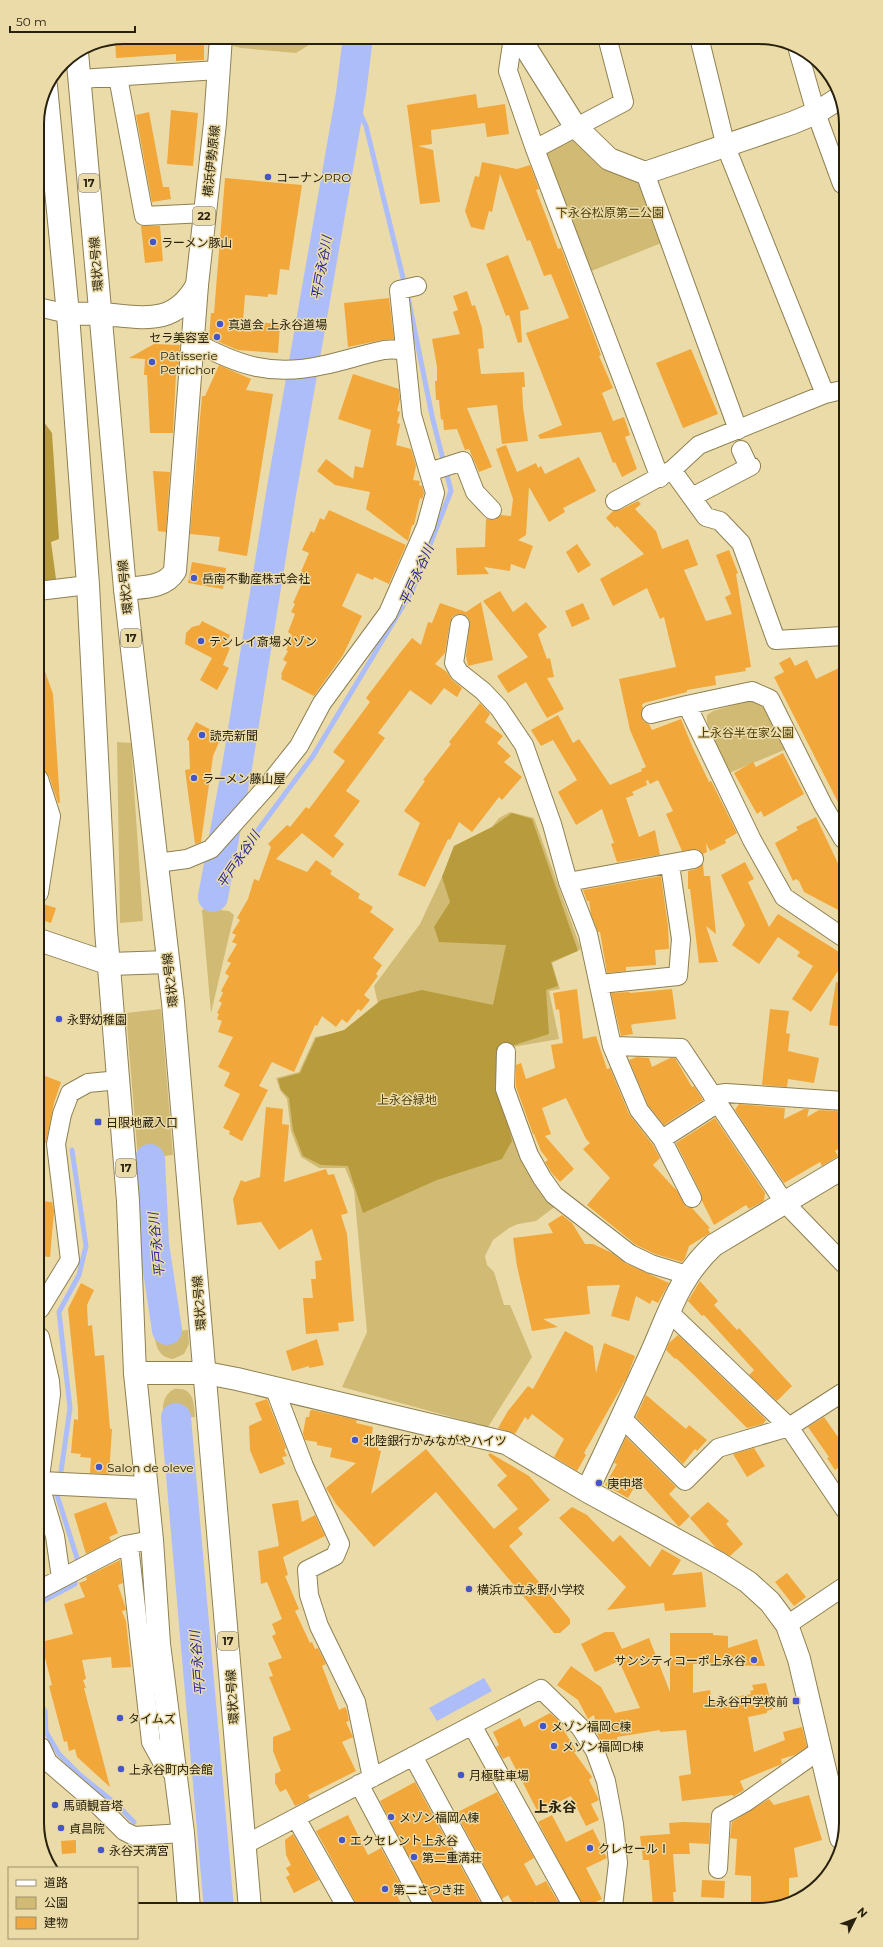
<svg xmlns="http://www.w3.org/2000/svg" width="883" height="1947" viewBox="0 0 883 1947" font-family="Montserrat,'Noto Sans JP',sans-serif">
  <rect width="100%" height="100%" fill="#ebdba9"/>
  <path fill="#d1bb74" d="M234 37 296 44 308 37H322L296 53 241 48 233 46Z
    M575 135 642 179 664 242 589 272 544 152Z
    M752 700 764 702 789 748 729 773 707 723V715L713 711Z
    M117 742 131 743 143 921 120 923Z
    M510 812 534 818 581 949 552 963 560 989 549 991 559 1039 500 1049 495 1074 516 1136 557 1205 536 1221 518 1224 509 1228 493 1240 485 1256 487 1265 494 1272 504 1305H510L532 1357 488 1427 342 1387 367 1332 354 1190 345 1168H319L301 1157 291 1131 287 1099 280 1090 276 1078 299 1072 315 1037 343 1032 378 1004 374 986 420 924 442 877 454 846 492 827 499 818Z
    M205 908 229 911 234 915 211 1013 202 910Z
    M161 1009 173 1155 138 1159 126 1013Z
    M188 1330 189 1344 184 1354 173 1359C158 1357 156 1346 154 1333Z
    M174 1389C193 1387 194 1401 195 1417L163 1420C163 1407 161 1397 174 1389Z"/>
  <path fill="#b79b3c" d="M38 388 41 418 52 433 59 539 51 542 56 579 51 585H38Z
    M512 813 532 819 578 951 551 962 558 986 546 990 549 1034 502 1049 496 1076 512 1141 502 1159 437 1180 363 1213 348 1166 321 1165 303 1156 293 1130 289 1098 281 1090 278 1079 300 1073 316 1038 344 1030 381 1000 422 990 493 1005 506 945 439 942 434 927 450 902 442 877 454 846 492 827Z"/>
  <path fill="#acbdf9" d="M484 1678 492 1691 437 1721 429 1708Z"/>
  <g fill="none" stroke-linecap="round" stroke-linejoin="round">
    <path stroke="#acbdf9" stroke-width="5" d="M351 94 366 126 405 286
      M213 897 241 853 313 756 412 591 451 491 432 416 408 297
      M60 1479 70 1408 59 1312 79 1275 86 1246 72 1150
      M58 1488 57 1495 77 1558 76 1566
      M41 1602 75 1584V1576
      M41 1705 45 1711 46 1732 59 1754 80 1775 116 1804 134 1822"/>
    <path stroke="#acbdf9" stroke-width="30" d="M213 897 237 767 281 494 351 94 358 37
      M150 1159 154 1244 167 1330
      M176 1418 219 1909"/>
  </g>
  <path fill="#f1a73a" d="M124 37H204V60L176 61V54L116 58 115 39Z
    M476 94 478 108 505 104 509 134 487 137 485 123 431 130 432 144 418 146 433 150 440 202 420 204 407 105Z
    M171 110 198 113 193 166 167 164Z
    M149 112 163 187H169L171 199 152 202 136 115Z
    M482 162 517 169 530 165 539 189 536 190 546 216 558 249 561 248 601 355 599 356 613 388 602 393 613 421 624 417 630 435 625 437 637 469 622 477 615 462 613 463 601 432 540 439 538 435 562 425 526 333 569 318 551 274 544 276 530 240 527 241 500 174 492 212 489 211 484 230 471 227 465 211 475 176 479 177Z
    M225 178 302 185 289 270 280 269 277 295 268 294V297L245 295 243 321 280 324 278 353 238 350 209 338 211 313H214Z
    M141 226H160L163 261 145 263Z
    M508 255 529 309 520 311 522 342 518 343 509 315 506 316 486 264Z
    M467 291 472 306 475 305 482 328 484 348 478 349 481 374 524 372 525 387H522L523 407 528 441 502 444 497 405 467 408 492 467 479 472 469 449 465 450 457 429 444 430 443 419 441 420 439 400H436L435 381H437V367L432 339 460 334 453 312 458 310 453 296Z
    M389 298 394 339 382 340 348 347 344 303Z
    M154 344 180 345 178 375 176 374 173 433H150L147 375H144L145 359 129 358Z
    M691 349 718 414 683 428 656 363Z
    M219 365 251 379 246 390 273 394 247 556 218 551 220 537 190 534 202 396H205Z
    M353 374 399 389 400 399 397 411 400 412 397 423 400 424 396 445 411 449 416 466 413 480 420 481 419 485 422 486 424 493 422 499 420 498 414 525H412L408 541 366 509 370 492 335 485 317 471 326 459 353 479 355 466 363 468 371 430 338 419Z
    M506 445 517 472 536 463 538 468 541 466 545 474 579 457 596 491 563 508 565 512 549 522 529 487 526 535 518 540 533 546 525 569 511 564 510 571 484 567 489 574 457 575 456 548 485 547 486 519 494 520 501 515 511 516 513 499 496 449Z
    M153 471 170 472 166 532 158 531Z
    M638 501 641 504 635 509 656 531 662 549 688 539 698 565 684 570 706 621 732 614 725 597 731 594 716 555 729 550 738 573 736 574 751 667 745 668 746 671 715 676 716 685 687 690V692L644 703 642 705 643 708 641 712 643 721 649 724 652 730 681 719 692 746 709 782 711 781 737 833 725 840 726 843 710 851 706 843 707 852 703 854 697 849 682 851 666 814 673 811 658 780 650 784 648 780 646 781 647 785 632 792 634 795 626 798 639 837 655 830 660 855 617 862 611 844 614 843 602 809 576 825 558 792 577 780 553 740 541 746 531 730 558 715 573 743 579 739 610 785 642 771 641 769 646 767 630 730 619 679 676 667 664 617 660 619 647 588 613 606 600 579 644 554 617 526 615 528 606 518 613 511 620 510Z
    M329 510 406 545 389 584 374 577 373 580 357 573 342 606 362 616 343 655 314 696 281 679 282 675 281 674 287 662 283 660 288 651 286 650 288 647 286 645 292 635 288 632 295 614 291 612 295 604 293 603 302 583 297 581 309 553 302 550 311 531 314 533 320 518 324 520Z
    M577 544 591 565 578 573 566 552Z
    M192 562 226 568 223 589 188 583Z
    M500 591 513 612 526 602 547 627 538 634 547 659 550 658 554 677 547 678 564 709 547 718 526 682 508 693 497 676 528 657 483 601Z
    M481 602 493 660 468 666 466 656 470 621 467 616 462 614H457L452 617 450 622 445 653 435 664 447 672 452 680 462 688 457 697 444 688 431 705 410 690 378 733 385 738 346 791 360 801 334 836 344 844 333 858 302 833 276 859 307 872 316 860 332 871 330 874 360 894 358 898 373 907 370 912 394 929 373 958 382 965 376 974 378 976 364 995 370 1000 361 1011 358 1009 347 1023 342 1019 336 1027 322 1016 317 1026 315 1025 294 1072 272 1062 259 1086 268 1090 242 1141 229 1134 230 1131 223 1128 240 1094 224 1086 230 1073 218 1067 233 1037 218 1032 222 1021 217 1019 219 1014 217 1013 222 1003 219 1001 223 993 221 991 229 976 225 973 231 963 227 961 237 944 232 942 236 935 232 933 240 920 237 918 248 899 254 879 259 881 271 847 268 844 287 825 290 827 306 807 309 809 345 761 333 752 370 702 366 698 400 653 412 638 421 645 428 622 432 623 440 603 466 612Z
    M583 603 590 619 572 627 565 611Z
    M202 621 230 635 225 646 230 648 223 665 229 668 217 690 200 680 212 658 185 644 186 633 192 627 200 625Z
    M790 657 795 666 807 660 816 679 839 668 843 676V812L774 677 784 672 779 663Z
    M39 660H41L53 694 60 803H58L49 776 43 770 39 758Z
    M480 703 490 714 485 722 503 736 497 743 511 756 504 762 522 777 502 800 499 797 472 832 459 822 450 840 448 839 425 887 398 875 420 823 404 811 425 781 423 780 451 744 449 742Z
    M196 722 219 734 217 738 220 740 213 756 201 842 195 844 185 770 190 769 189 741 187 739Z
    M783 753 804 794 764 817 761 811 757 814 734 773 753 762 756 767Z
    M816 817 843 874 844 913 804 892 799 881 796 879 793 881 775 843 798 830 796 827Z
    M745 862 754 879 748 882 769 927 778 914 844 955V962L811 1012 792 999 813 966 797 956 800 952 778 937 759 964 732 945 745 925 721 875Z
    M703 864 704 876H710L716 934 706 926 718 962 699 963 690 889H688V871L696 869Z
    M661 876 668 926 669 949 655 950 656 965 626 967V971L607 973 600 932H598L591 914 589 901H587L583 890Z
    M43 904 56 908 51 923 39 919Z
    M836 982 844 983V1027L829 1025Z
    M577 989 583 1039 596 1036 607 1069 610 1068 629 1114 653 1145 660 1158 653 1165 677 1191 686 1207 692 1208 710 1228 708 1229 710 1233 689 1246 685 1258 682 1262 655 1254 636 1245 587 1205 610 1178 583 1149 590 1143 586 1139 566 1098 542 1108 551 1134 545 1136 574 1169 560 1182 551 1172 545 1162 548 1160 541 1151 534 1134H533L516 1087V1065L521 1063 526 1079 555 1068 551 1045 563 1043 559 1009 556 1010 553 993Z
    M672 989 676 1019 634 1024 631 1025 633 1034 621 1036 611 993 629 992 630 993Z
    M770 1009 789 1011 786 1033 790 1034 788 1051 819 1058 814 1083 788 1079 787 1087 762 1085Z
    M637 1057 649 1058 652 1067 670 1058H675L692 1087 694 1086 703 1100 664 1125 648 1105 629 1060Z
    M40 1074 61 1082 54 1103 46 1143 40 1142Z
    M739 1104 785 1108 784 1119 804 1109H809L807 1117 819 1110 837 1111 844 1124V1145L835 1151 838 1156 822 1166 820 1162 784 1183 735 1110Z
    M266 1107 283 1109 282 1124 289 1125 284 1182 326 1169 328 1175 334 1174 348 1213 341 1215 347 1234 354 1321 338 1323 339 1331 306 1334 303 1298H313L311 1279H316L315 1261 322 1260 312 1229 279 1250 261 1222 237 1225 233 1199 241 1180 245 1182 260 1177Z
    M715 1118 765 1193 764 1201 749 1209 746 1205 714 1225 702 1201 701 1193 676 1143Z
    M40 1201 52 1202 54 1211 50 1257 40 1256Z
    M562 1215 572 1223 585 1244H593L612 1253 625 1263 669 1283 658 1303 652 1300 650 1304 636 1296 629 1321 611 1316 620 1285 587 1286 590 1314 543 1319 558 1327 532 1331 517 1266 513 1238 553 1233 548 1224Z
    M700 1281 718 1301 714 1305 737 1330 739 1328 792 1386 777 1401 749 1375 754 1370 704 1315 702 1316 688 1301Z
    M81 1283 94 1290 87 1305 88 1326 92 1325 95 1356 104 1355 110 1429H112L109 1474 90 1473 91 1458 80 1457 81 1454 71 1453 74 1419 78 1420V1408L68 1309Z
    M565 1331 593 1346 596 1373 604 1343 635 1356 627 1377 584 1453 586 1455 577 1471 554 1457 564 1439 532 1414 528 1420 525 1417 515 1434 498 1428 508 1411 528 1386 533 1389Z
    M678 1335 762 1416 766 1420 763 1424 747 1428 694 1375 676 1358 675 1359 666 1350 669 1343Z
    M317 1339 324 1365 309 1368V1366L292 1371 286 1351Z
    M646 1395 686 1429 689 1425 707 1440 697 1451 695 1449 683 1464 636 1417Z
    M267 1399 286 1448 284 1450 287 1456 282 1457 285 1464 260 1474 250 1450 249 1426 262 1420 255 1403Z
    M312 1410 357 1420 356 1423 373 1427 371 1439 380 1442 378 1450 381 1451 371 1494 426 1449 494 1529 518 1509 497 1485 507 1476 488 1455 490 1453 529 1476 550 1500 518 1528 523 1534 509 1546 570 1619V1624L560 1633H554L436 1492 374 1547 336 1504 326 1488 356 1463 330 1457 332 1448 317 1445V1442L305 1440 303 1433 306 1417H309L310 1411Z
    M824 1417 845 1447V1463L835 1470 827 1458 829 1457 808 1427Z
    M626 1437 676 1487 669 1494 690 1516 679 1527 638 1481 628 1498 605 1485 617 1464 614 1463Z
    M754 1448 765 1466 747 1477 733 1454Z
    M298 1500 302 1522 315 1515 325 1536 283 1557 288 1575 285 1576 299 1609 295 1611 310 1643 312 1642 315 1649 318 1648 326 1664 322 1666 339 1710 345 1707 347 1711 349 1721 346 1722 353 1737 342 1742 356 1771 308 1795 310 1799 295 1806 286 1789 280 1792 275 1783V1774L281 1771 273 1751V1737L291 1730 269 1677 273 1676 268 1663 282 1658 272 1636 276 1634 272 1624 282 1619 267 1582 261 1584 258 1551 279 1546 272 1504Z
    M106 1502 118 1533 109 1537 111 1541 86 1554 74 1514Z
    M708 1502 729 1521 726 1524 743 1544 730 1556 716 1548 690 1518Z
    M572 1507 587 1515 613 1542 620 1535 650 1567 662 1549 681 1560 672 1575 702 1572 706 1607 665 1611 664 1603 607 1610 626 1587 559 1518Z
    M120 1560 123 1583 118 1585 125 1606 126 1610 122 1611 126 1621 131 1667 112 1668 111 1657 82 1660 86 1679 83 1680 86 1688H84L110 1787 77 1757 75 1749 69 1751 67 1741 64 1742 49 1686 52 1685 41 1642 73 1634 64 1604 85 1597 79 1583 87 1580 86 1577Z
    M787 1573 806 1597 794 1606 775 1582Z
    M605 1632H614L622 1649 649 1638 670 1692V1633H713V1635L728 1636V1648L757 1639 765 1666 693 1664V1693L710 1690 712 1701 751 1694 750 1691 754 1690 752 1685 766 1683 773 1709 767 1711V1713L748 1717 754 1752 785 1740 783 1732 802 1727 807 1747 795 1755 781 1759 782 1764 740 1781 744 1790 733 1797V1795L682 1801 679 1776 691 1774 686 1730 660 1732V1730L617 1737 618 1744 604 1746 598 1736 594 1715 588 1719 578 1700 557 1685 571 1666 601 1687 615 1713 640 1708 619 1661 595 1672 581 1644Z
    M550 1713 557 1719 577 1752H574L592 1777 589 1780 599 1800 591 1804 599 1820 586 1826 571 1796 538 1812 509 1756 503 1759 496 1747 499 1745 493 1732 520 1718 524 1727Z
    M415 1782 483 1907 435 1908 380 1801Z
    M497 1792 534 1858 524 1864 536 1886 546 1881 561 1907H540L536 1901 525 1907H515L508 1895 502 1899 456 1813Z
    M809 1795 822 1840 794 1848 798 1877 789 1878V1904L751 1906V1876L735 1875 737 1839 730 1838 732 1822 769 1799 774 1805Z
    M348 1815 368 1855 381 1848 404 1891 397 1895 403 1908H359L356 1903 316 1831Z
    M552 1815 566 1842 593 1829 607 1858 586 1868 602 1899 586 1907H583L538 1822Z
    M684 1822 710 1823 709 1844 689 1843 690 1854H673L676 1892H673L674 1906H653L649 1860H643L640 1836 670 1834 669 1823Z
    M293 1834 319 1880 294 1893 286 1877 290 1875 286 1868 291 1865 286 1855 285 1840Z
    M76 1840V1853L62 1854 61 1841Z
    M702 1880 725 1881 724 1898 701 1897Z"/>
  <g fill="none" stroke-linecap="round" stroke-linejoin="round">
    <defs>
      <path id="street" d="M513 37 508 71 535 149 660 478
        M699 37 726 147 825 394
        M798 50 816 113 842 184
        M118 77 144 216 205 213
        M80 79 218 70
        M535 149 624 102 607 37
        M645 173 738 430
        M38 307 68 314
        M193 341C239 366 272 377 324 365 344 361 364 354 384 350 391 349 398 350 405 350
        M741 450 749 467
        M672 470 706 517 720 521 741 543 776 640 843 636
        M429 472 463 461 475 492 492 510
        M692 497 751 466
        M615 501 672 470 699 445 825 394 842 390
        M38 591 88 585
        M460 624 454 663 459 672 483 691 499 708 524 745 552 824 568 882 588 934 612 1046 639 1110 662 1139 692 1198
        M651 714 687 705
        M39 779 51 816 39 893
        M843 839 823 805 770 699 752 691 687 705 752 840 784 897 844 938
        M157 863 187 859 211 849 268 785 299 746 322 703 388 613 426 526 435 493 412 415 399 290 417 286
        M568 882 694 859
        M600 984 678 976 681 939 670 865
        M612 1046 681 1048 784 1202 844 1264
        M506 1052 505 1089 529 1155 542 1178 554 1195 630 1254 651 1264 687 1275
        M712 1095 726 1093 844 1101
        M662 1139 718 1103
        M40 1309 70 1260 56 1144 62 1114 70 1093 88 1083 119 1080
        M669 1312 789 1427 845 1510
        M40 1337 50 1381 51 1394 41 1470
        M274 1387 304 1466 340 1544 335 1556 307 1570 309 1595 319 1626 356 1702 372 1778
        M622 1418 685 1481 718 1448 789 1427 845 1391
        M41 1489 55 1536 61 1578
        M129 1545 151 1742 162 1762 176 1776
        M41 1589 125 1545 141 1542
        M787 1625 845 1586
        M472 1725 573 1907
        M41 1747 48 1762 98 1805 124 1831 134 1836 183 1833
        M413 1756 495 1907
        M359 1784 425 1908
        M296 1818 347 1908
        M244 1845 541 1689 580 1727 595 1751 606 1781 614 1824 618 1863 613 1906
        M718 1869 721 1816 746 1802 820 1750"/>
      <path id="secondary" d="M519 37 575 126 609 159 645 173 792 123 816 113 841 97
        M125 589C143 587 165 588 175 571L197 285
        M39 940 110 964 168 962
        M135 1373H206L237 1379 506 1443 587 1491 720 1564 748 1582 770 1602 787 1625 799 1659 841 1838
        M41 1483 145 1488
        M587 1491C608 1447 629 1402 649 1358 669 1315 677 1279 714 1245L844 1167"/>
      <path id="primary" d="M77 52 125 589 173 1002 250 1909
        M46 86 68 314 88 585 106 930 128 1201 135 1373 152 1540 159 1644 183 1833 189 1909
        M68 314C79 314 91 313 102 314 142 317 174 327 197 285L215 123 221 37"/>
    </defs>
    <use href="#street" stroke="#8f8051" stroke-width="20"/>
    <use href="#secondary" stroke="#8f8051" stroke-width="24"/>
    <use href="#primary" stroke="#8f8051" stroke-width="24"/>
    <use href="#street" stroke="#fff" stroke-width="18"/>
    <use href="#secondary" stroke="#fff" stroke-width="22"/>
    <use href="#primary" stroke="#fff" stroke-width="22"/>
  </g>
  <g fill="#4554c8" stroke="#ebdba9" stroke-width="1.5">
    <circle cx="268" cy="177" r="4"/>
    <circle cx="153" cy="242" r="4"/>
    <circle cx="220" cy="324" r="4"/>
    <circle cx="217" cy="337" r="4"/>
    <circle cx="152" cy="362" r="4"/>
    <circle cx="194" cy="578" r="4"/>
    <circle cx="201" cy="641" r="4"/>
    <circle cx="202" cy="735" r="4"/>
    <circle cx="194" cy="778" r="4"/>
    <circle cx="59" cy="1019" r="4"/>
    <rect x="94" y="1118" width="8" height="8" rx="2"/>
    <circle cx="355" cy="1440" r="4"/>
    <circle cx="99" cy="1467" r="4"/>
    <circle cx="599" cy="1483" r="4"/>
    <circle cx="469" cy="1589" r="4"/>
    <circle cx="754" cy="1660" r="4"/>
    <rect x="792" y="1697" width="8" height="8" rx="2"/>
    <circle cx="120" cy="1718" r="4"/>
    <circle cx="543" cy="1726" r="4"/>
    <circle cx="554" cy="1746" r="4"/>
    <circle cx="121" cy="1769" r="4"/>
    <circle cx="461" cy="1775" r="4"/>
    <circle cx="55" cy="1805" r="4"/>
    <circle cx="391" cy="1817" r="4"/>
    <circle cx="61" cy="1828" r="4"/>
    <circle cx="342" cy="1840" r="4"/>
    <circle cx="590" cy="1848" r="4"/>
    <circle cx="101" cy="1850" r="4"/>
    <circle cx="414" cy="1857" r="4"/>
    <circle cx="385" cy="1889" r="4"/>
  </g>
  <g text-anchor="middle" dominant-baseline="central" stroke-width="3" stroke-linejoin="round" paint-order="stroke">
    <g fill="#ebdba9" stroke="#62593c" stroke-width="1">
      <rect x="79" y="174" width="20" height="18" rx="3"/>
      <rect x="193" y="207" width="22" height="18" rx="3"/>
      <rect x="121" y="629" width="20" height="18" rx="3"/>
      <rect x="116" y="1159" width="20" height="18" rx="3"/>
      <rect x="218" y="1632" width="20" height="18" rx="3"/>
    </g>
    <g font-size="11" font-weight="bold" fill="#27210d">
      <text x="89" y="183">17</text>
      <text x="204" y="216">22</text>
      <text x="131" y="638">17</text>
      <text x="126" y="1168">17</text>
      <text x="228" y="1641">17</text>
    </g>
    <g font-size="12" fill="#27210d" stroke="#ebdba9">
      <text transform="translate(211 161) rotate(-84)">横浜伊勢原線</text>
      <text transform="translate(96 264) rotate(-95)">環状2号線</text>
      <text transform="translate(125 587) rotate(-96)">環状2号線</text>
      <text transform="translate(170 980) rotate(-97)">環状2号線</text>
      <text transform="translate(199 1303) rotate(-95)">環状2号線</text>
      <text transform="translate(232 1697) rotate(-94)">環状2号線</text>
    </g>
    <g font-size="12" fill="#27210d" stroke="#ebdba9" text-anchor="start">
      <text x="276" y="177">コーナンPRO</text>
      <text x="161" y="242">ラーメン豚山</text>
      <text x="228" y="324">真道会 上永谷道場</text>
      <text x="209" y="337" text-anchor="end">セラ美容室</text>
      <text x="160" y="355">Pâtisserie<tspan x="160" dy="14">Petrichor</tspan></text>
      <text x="202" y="578">岳南不動産株式会社</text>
      <text x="209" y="641">テンレイ斎場メゾン</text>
      <text x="210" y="735">読売新聞</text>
      <text x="202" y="778">ラーメン藤山屋</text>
      <text x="67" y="1019">永野幼稚園</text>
      <text x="106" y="1122">日限地蔵入口</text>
      <text x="363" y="1440">北陸銀行かみながやハイツ</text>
      <text x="107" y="1467">Salon de oleve</text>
      <text x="607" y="1483">庚申塔</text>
      <text x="477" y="1589">横浜市立永野小学校</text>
      <text x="746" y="1660" text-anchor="end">サンシティコーポ上永谷</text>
      <text x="788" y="1701" text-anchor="end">上永谷中学校前</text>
      <text x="128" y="1718">タイムズ</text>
      <text x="551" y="1726">メゾン福岡C棟</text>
      <text x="562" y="1746">メゾン福岡D棟</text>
      <text x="129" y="1769">上永谷町内会館</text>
      <text x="469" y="1775">月極駐車場</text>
      <text x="63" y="1805">馬頭観音塔</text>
      <text x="399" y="1817">メゾン福岡A棟</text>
      <text x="69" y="1828">貞昌院</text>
      <text x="350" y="1840">エクセレント上永谷</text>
      <text x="598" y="1848">クレセールⅠ</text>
      <text x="109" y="1850">永谷天満宮</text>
      <text x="422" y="1857">第二重満荘</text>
      <text x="393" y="1889">第二さつき荘</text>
    </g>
    <g font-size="12" fill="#4d3e08" stroke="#ebdba9">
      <text x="610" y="212">下永谷松原第二公園</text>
      <text x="746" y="732">上永谷半在家公園</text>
      <text x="407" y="1099">上永谷緑地</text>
    </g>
    <g font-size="13" font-style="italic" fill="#242596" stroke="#ebdba9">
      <text transform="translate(321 268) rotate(-80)">平戸永谷川</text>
      <text transform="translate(416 575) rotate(-66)">平戸永谷川</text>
      <text transform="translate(238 859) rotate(-56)">平戸永谷川</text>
      <text transform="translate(156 1245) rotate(-96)">平戸永谷川</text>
      <text transform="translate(197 1663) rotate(-95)">平戸永谷川</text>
    </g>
    <g font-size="14" font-weight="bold" fill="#27210d" stroke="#ebdba9">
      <text x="555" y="1807">上永谷</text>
    </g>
  </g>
  <path d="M0 0H883V1947H0ZM124 44H759A80 80 0 0 1 839 124V1823A80 80 0 0 1 759 1903H124A80 80 0 0 1 44 1823V124A80 80 0 0 1 124 44Z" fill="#ebdba9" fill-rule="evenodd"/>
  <path fill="none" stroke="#27210d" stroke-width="2" d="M124 44H759A80 80 0 0 1 839 124V1823A80 80 0 0 1 759 1903H124A80 80 0 0 1 44 1823V124A80 80 0 0 1 124 44Z"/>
  <rect x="8" y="1867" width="130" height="72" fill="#ebdba9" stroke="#9d916b"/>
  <rect x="16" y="1880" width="20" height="6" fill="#ffffff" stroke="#9d916b"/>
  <text x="44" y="1887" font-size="12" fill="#27210d">道路</text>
  <rect x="16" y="1897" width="20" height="12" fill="#d1bb74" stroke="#9d916b"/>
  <text x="44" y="1907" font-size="12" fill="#27210d">公園</text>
  <rect x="16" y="1917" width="20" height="12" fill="#f1a73a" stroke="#9d916b"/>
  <text x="44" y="1927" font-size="12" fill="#27210d">建物</text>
  <g transform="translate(855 1919) rotate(48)" stroke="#ebdba9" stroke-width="3" paint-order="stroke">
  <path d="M0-3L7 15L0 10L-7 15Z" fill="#27210d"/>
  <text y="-6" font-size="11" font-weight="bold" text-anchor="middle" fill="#27210d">N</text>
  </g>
  <path d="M10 26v6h125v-6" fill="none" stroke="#27210d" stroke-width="2"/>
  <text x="16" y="26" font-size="12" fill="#27210d" stroke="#ebdba9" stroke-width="3" paint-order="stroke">50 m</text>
</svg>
